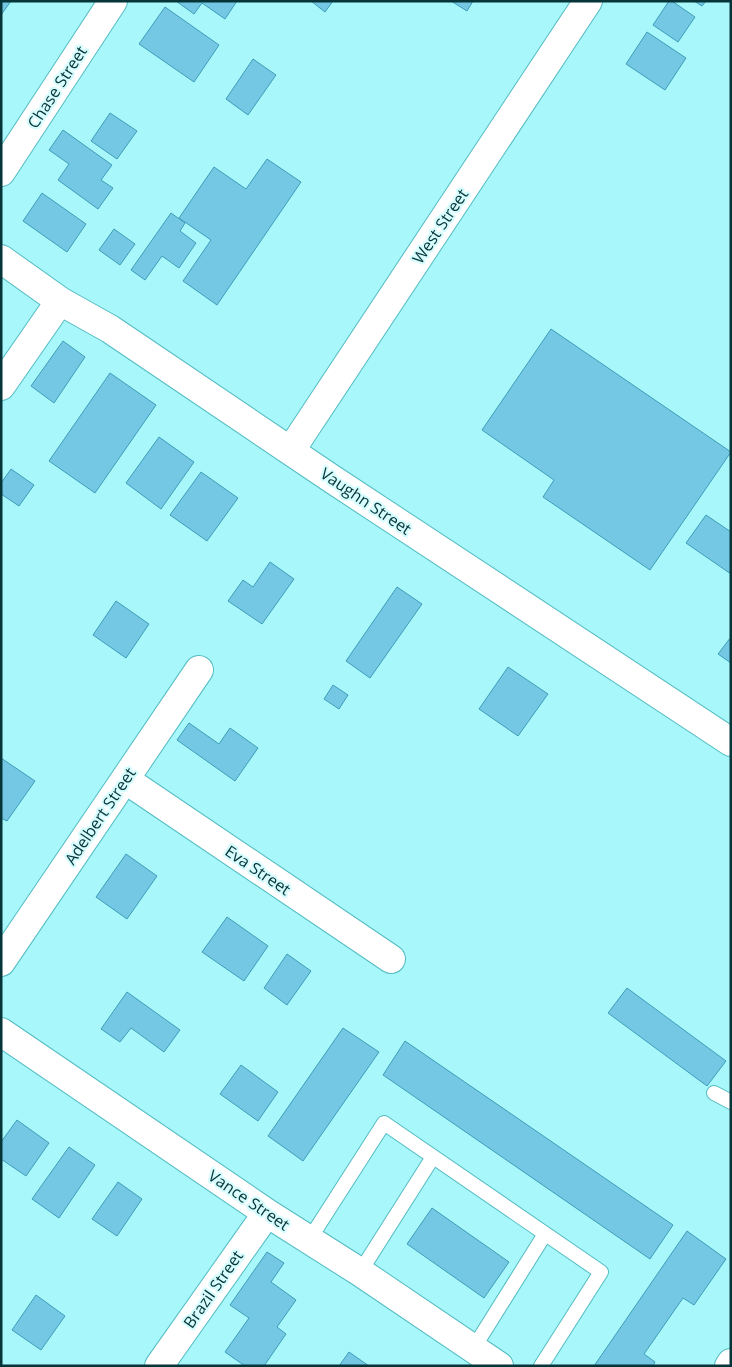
<svg xmlns="http://www.w3.org/2000/svg" width="732" height="1367" viewBox="0 0 732 1367" font-family="'Open Sans',sans-serif">
  <rect width="100%" height="100%" fill="#a8f7fb"/>
  <path fill="#74c8e3" stroke="#3e9db8" d="M1 1H11L1 15Z
    M176 1H237L225 19 202 3 194 14Z
    M311 1H333L325 12Z
    M451 1H473L467 11Z
    M669 1H672L695 17 678 42 653 25Z
    M694 1H706L702 6Z
    M165 7 219 45 194 82 139 44Z
    M647 32 686 58 665 90 626 64Z
    M253 59 276 75 248 115 226 99Z
    M110 113 137 131 117 159 91 141Z
    M63 130 112 165 101 180 113 188 98 209 58 180 69 164 49 150Z
    M267 159 301 182 217 305 183 281 211 240 179 218 214 167 246 189Z
    M42 193 86 224 67 252 23 221Z
    M171 213 185 223 180 231 196 243 179 268 162 256 145 280 131 270Z
    M114 229 135 244 120 265 99 250Z
    M551 329 731 452 650 570 543 497 554 480 482 430Z
    M63 341 85 357 54 403 31 386Z
    M110 373 156 405 95 493 49 461Z
    M159 437 194 462 161 509 126 483Z
    M11 469 34 485 19 506 1 494V483Z
    M201 472 238 498 207 541 170 515Z
    M706 515 731 532V574L686 543Z
    M270 562 294 579 262 624 228 601 243 580 253 587Z
    M397 587 422 604 370 678 346 661Z
    M116 601 149 624 126 658 93 635Z
    M731 637V663L718 654Z
    M508 667 548 694 518 736 479 709Z
    M333 685 348 695 339 709 324 699Z
    M189 723 219 744 230 728 258 748 235 781 177 740Z
    M1 758 35 781 7 821 1 818Z
    M126 854 157 876 127 919 96 897Z
    M227 917 268 946 244 981 202 952Z
    M287 954 311 971 287 1005 264 988Z
    M627 988 726 1061 707 1086 608 1013Z
    M127 992 180 1030 164 1052 131 1028 120 1042 101 1029Z
    M343 1028 379 1052 303 1161 268 1136Z
    M405 1041 673 1225 650 1259 383 1075Z
    M241 1065 278 1092 258 1121 220 1094Z
    M17 1120 49 1143 26 1176 1 1159V1142Z
    M69 1147 95 1165 59 1218 32 1199Z
    M118 1182 142 1199 117 1236 92 1219Z
    M432 1208 509 1262 484 1298 407 1244Z
    M687 1231 726 1259 694 1305 683 1298 644 1354 655 1362 653 1366H594Z
    M267 1252 284 1263 271 1282 296 1300 277 1327 286 1334 264 1366H245L225 1352 249 1318 230 1305Z
    M36 1295 65 1316 41 1350 12 1330Z
    M349 1352 369 1366H339Z"/>
  <g fill="none" stroke-linecap="round" stroke-linejoin="round">
    <defs>
      <path id="lane" d="M714 1093 731 1102
        M309 1240 384 1123 601 1272 541 1366
        M360 1272 433 1157
        M473 1349 545 1234"/>
      <path id="street" d="M1 172 113 1
        M1 259 60 301 110 329 329 477 731 742
        M1 386 60 301
        M291 450 588 1
        M126 780 391 959
        M1 962 199 670
        M1 1032 267 1213 360 1272 499 1366
        M159 1366 267 1213"/>
      <path id="secondary" d="M729 1366 731 1363"/>
    </defs>
    <use href="#lane" stroke="#53bcc2" stroke-width="16"/>
    <use href="#street" stroke="#53bcc2" stroke-width="30"/>
    <use href="#secondary" stroke="#53bcc2" stroke-width="30"/>
    <use href="#lane" stroke="#fff" stroke-width="14"/>
    <use href="#street" stroke="#fff" stroke-width="28"/>
    <use href="#secondary" stroke="#fff" stroke-width="28"/>
  </g>
  <g text-anchor="middle" dominant-baseline="central" stroke-width="4.5" stroke-linejoin="round" paint-order="stroke">
    <g font-size="16" fill="#053538" stroke="#d7fcfe">
      <text transform="translate(57 87) rotate(-57)">Chase Street</text>
      <text transform="translate(440 226) rotate(-56)">West Street</text>
      <text transform="translate(366 501) rotate(34)">Vaughn Street</text>
      <text transform="translate(100 816) rotate(-56)">Adelbert Street</text>
      <text transform="translate(258 870) rotate(34)">Eva Street</text>
      <text transform="translate(249 1200) rotate(34)">Vance Street</text>
      <text transform="translate(213 1289) rotate(-55)">Brazil Street</text>
    </g>
  </g>
  <rect width="732" height="1367" fill="none" stroke="#053538" stroke-width="5"/>
</svg>
